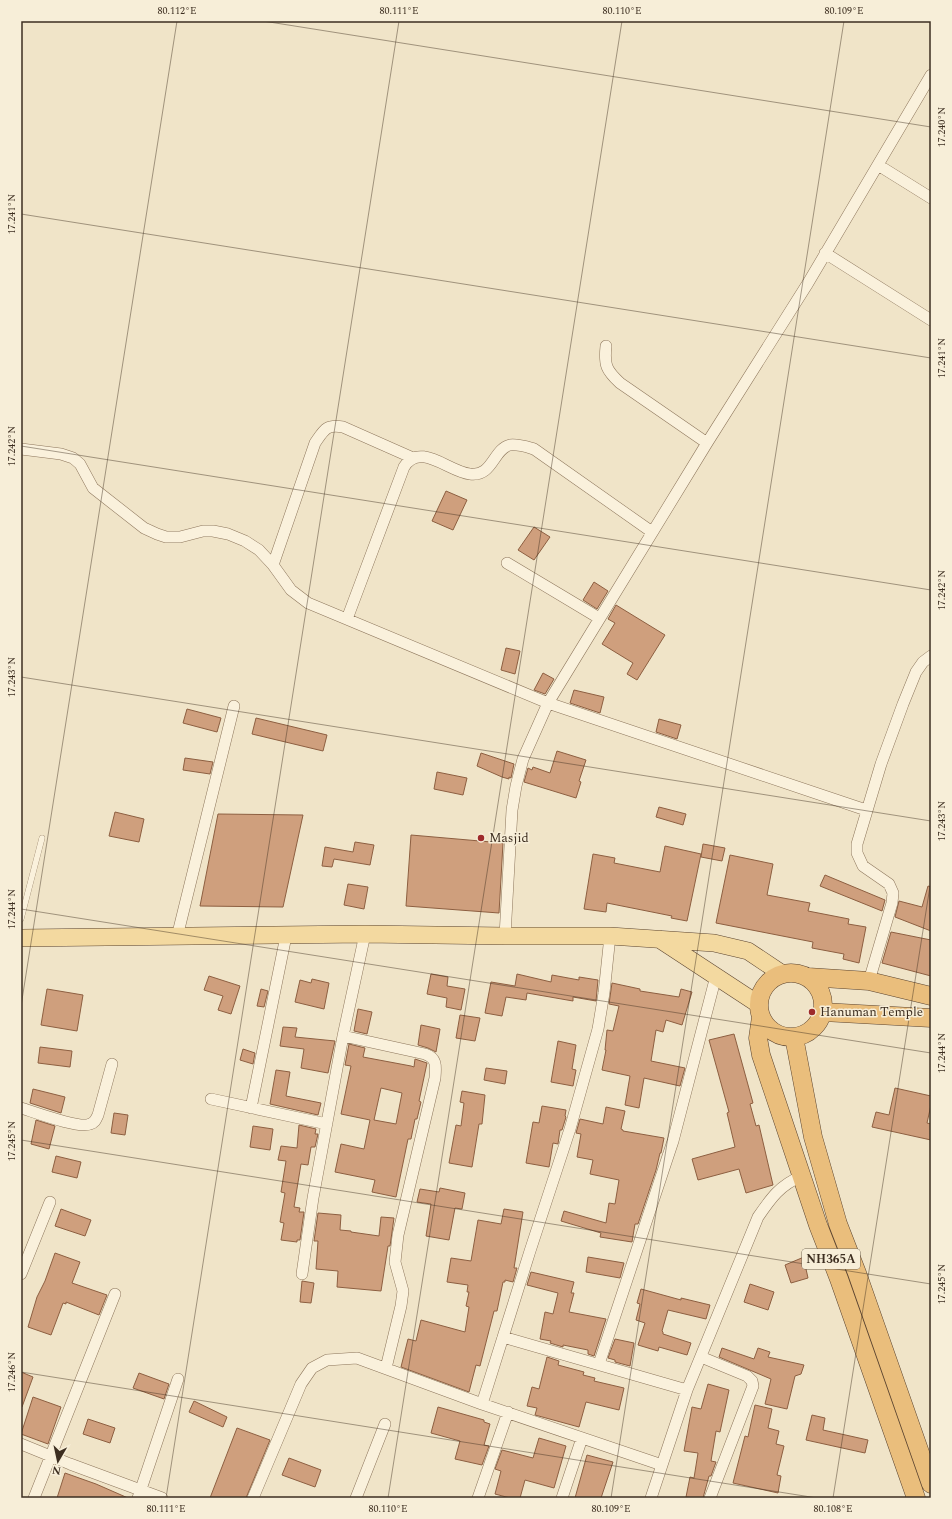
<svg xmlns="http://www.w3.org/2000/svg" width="952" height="1519" viewBox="0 0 952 1519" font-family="Spectral,serif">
  <rect width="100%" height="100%" fill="#f0e4c8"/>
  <path fill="#cf9f7d" stroke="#8d5f41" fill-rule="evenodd" d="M446 491 467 500 453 530 432 521Z
    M534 527 550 537 534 560 518 550Z
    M594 582 608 591 597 609 583 600Z
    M616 605 665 635 637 680 627 674 633 663 602 644 615 623 608 619Z
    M506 648 520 651 515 674 501 670Z
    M543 673 554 679 545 694 534 690Z
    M574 690 604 697 600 713 570 703Z
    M187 709 221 718 217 732 183 723Z
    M256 718 327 735 323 751 252 734Z
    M659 719 681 725 677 739 656 732Z
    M557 751 586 760 579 781 581 782 576 798 524 782 528 768 532 770 533 767 550 773Z
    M481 753 514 764 511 778 509 777V779L502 777 477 766Z
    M185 758 213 762 210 774 183 770Z
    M437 772 467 778 463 795 434 789Z
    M659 807 686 814 683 825 656 817Z
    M115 812 144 819 139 842 109 836Z
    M218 814 303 815 283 907 200 906Z
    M411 835 503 843 499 913 406 906Z
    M355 842 374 845 370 865 334 859 332 867 322 866 325 847 353 852Z
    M703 844 725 848 722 861 701 857Z
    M665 846 701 854 687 921 671 918 672 916 607 903 606 912 584 909 593 854 615 858 614 863 660 872Z
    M730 855 773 864 767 895 810 903 808 911 849 919 848 924 866 927 859 963 843 959 844 954 812 948 813 942 716 923Z
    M825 875 885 900 882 911 820 886Z
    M348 884 368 887 364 909 344 905Z
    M928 886 931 887V931L895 917 899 901 922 907Z
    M891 932 931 940V976L882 963Z
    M431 974 448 977 447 986 465 989 461 1010 446 1007 447 998 427 994Z
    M517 974 551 982 552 975 579 980V977L598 980 596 1001 573 997V1001L527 993 526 1000 506 997 502 1016 485 1013 491 982 515 986Z
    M209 976 240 986 231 1014 218 1010 223 996 204 990Z
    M312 979 329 983 324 1009 295 1002 300 980 311 983Z
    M612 983 640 989V991L679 997 681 989 692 992 682 1025 666 1020 663 1032 656 1030 651 1061 685 1068 680 1086 644 1078 639 1108 625 1105 630 1076 602 1070 606 1050H605L607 1030 613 1031 619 1006 609 1004Z
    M47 989 83 995 77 1031 41 1025Z
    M261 989 268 991 264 1007 257 1006Z
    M358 1009 372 1012 367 1034 354 1031Z
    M460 1015 480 1018 475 1041 456 1038Z
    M421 1025 440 1029 436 1052 428 1048 418 1045Z
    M283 1027 297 1028 295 1037 335 1041 328 1073 301 1068 304 1049 280 1046Z
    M734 1034 753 1103 750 1104 756 1126 759 1125 773 1185 746 1193 739 1169 698 1180 692 1159 735 1147 727 1113 729 1112 709 1040Z
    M558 1041 576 1045 572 1069 576 1070 573 1086 551 1082Z
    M349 1044 365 1048 363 1057 411 1066 414 1067 415 1059 427 1063 419 1101 421 1102 417 1119H415L411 1139H408L396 1197 372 1192 375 1180 335 1172 341 1144 364 1149 370 1120 341 1114 351 1066 345 1065ZM381 1088 402 1093 396 1124 374 1120Z
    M40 1047 72 1051 70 1067 38 1063Z
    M243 1049 255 1053 253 1064 240 1060Z
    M486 1068 507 1071 505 1084 484 1080Z
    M276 1070 290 1072 286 1096 321 1103 318 1115 270 1104Z
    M895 1088 931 1096V1105L927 1123 931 1124V1140L872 1127 876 1112 889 1115Z
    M33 1089 65 1097 61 1113 30 1103Z
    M462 1091 485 1095 482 1124H479L472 1167 449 1163 456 1125 461 1126 464 1103 460 1102Z
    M542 1106 566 1110 565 1116 566 1117 562 1130H560L558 1144 553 1143 549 1167 526 1163 533 1122 539 1123Z
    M606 1107 625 1111 621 1129 623 1130V1131L664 1138 661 1153H660L656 1170 638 1224H635L632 1242 600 1237 601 1233 561 1221 564 1211 606 1223 609 1203 615 1204 619 1180 590 1174 593 1160 577 1157 581 1134 576 1133 580 1119 603 1124Z
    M114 1113 128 1115 125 1135 111 1133Z
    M36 1120 55 1126 49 1149 31 1144Z
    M299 1125 316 1129 315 1134H318L315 1147H311L308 1165 301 1164 294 1207 300 1208 299 1212H304L300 1240H297V1242L281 1240 284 1223 280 1222 285 1193 281 1192 286 1161 278 1160 281 1146 297 1148Z
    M253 1126 273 1129 270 1150 250 1147Z
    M56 1156 81 1162 77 1178 52 1172Z
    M440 1188 465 1193 462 1209 455 1208 449 1240 426 1236 431 1204 417 1202 420 1189 439 1192Z
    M61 1209 91 1220 85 1236 55 1226Z
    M504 1209 523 1212 514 1268H517L513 1282 505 1280V1282H503L497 1311H494L480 1366 476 1365 469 1392 401 1367 408 1339 416 1341 421 1320 465 1332 469 1307 466 1306 469 1292H467L468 1285 447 1282 451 1258 471 1261 478 1220 501 1224Z
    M318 1213 341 1215 340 1230 351 1231V1232L379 1236 381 1217 394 1218 390 1246H388L381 1291 337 1287 338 1271 316 1269 318 1241H314Z
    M55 1253 80 1262 72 1283 107 1295 99 1315 66 1302V1304L63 1303 51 1335 28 1327 37 1297 45 1281Z
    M588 1257 624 1263 620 1278 586 1272Z
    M804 1257 808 1268 806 1269 808 1278 791 1283 785 1265Z
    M531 1272 574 1282 571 1293H574L569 1312 606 1319 594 1356 588 1354V1350L563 1345V1347L550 1343 551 1341 540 1339 545 1312 553 1314 558 1293 527 1285Z
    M302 1281 314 1283 311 1303 300 1302Z
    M750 1284 774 1292 768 1310 744 1302Z
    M641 1289 681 1300V1298L710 1305 706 1319 668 1310 662 1331 663 1332V1334L691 1343 687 1355 659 1347 658 1351 638 1345 645 1323 636 1320 640 1304 637 1303Z
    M615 1339 634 1343 630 1366 615 1362V1360L608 1358Z
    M722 1348 754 1359 758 1348 770 1352 768 1357 804 1365 801 1374 795 1376 787 1409 765 1404 771 1379 719 1357Z
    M547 1357 559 1361 558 1365 584 1372 583 1375 595 1378 594 1381 624 1388 619 1410 586 1402 579 1427 535 1415 537 1408 527 1406 532 1387 539 1389Z
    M21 1372 33 1377 22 1407 21 1406Z
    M139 1373 169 1384 164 1399 133 1388Z
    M708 1384 729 1390 720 1432 716 1431 711 1461 716 1462 711 1476H709L703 1498H694L686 1497 690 1477 694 1478 698 1453 684 1451 692 1407 701 1409Z
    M33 1397 61 1407 48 1444 21 1434Z
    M194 1401 227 1417 223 1427 189 1412Z
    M755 1405 772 1409 768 1428 779 1431 776 1444 784 1446 777 1475 781 1476 778 1493 733 1483 745 1436 748 1437Z
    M438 1407 484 1420V1422L490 1424 484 1445 489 1446 482 1465 455 1459 460 1441 431 1433Z
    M812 1415 825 1418 823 1430 868 1440 865 1453 806 1440Z
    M88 1419 115 1428 110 1443 83 1434Z
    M237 1428 270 1440 246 1498H210Z
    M539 1438 566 1446 554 1488 525 1480 520 1498H510L495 1494 501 1471 495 1469 502 1450 533 1458Z
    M587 1455 613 1462 601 1498H575Z
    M289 1458 321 1470 315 1487 282 1475Z
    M65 1473 96 1484 128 1498H57Z"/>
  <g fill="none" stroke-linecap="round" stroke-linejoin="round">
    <defs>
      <path id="service" d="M21 919 42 838"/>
      <path id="minor" d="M878 165 931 198
        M825 253 931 320
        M606 346C604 365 606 370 620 383L707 443
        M21 449 61 454 73 458 80 464 93 488 144 528 157 534 166 537H180L203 531H213L228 534 245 541 259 550 273 565 291 590 308 603 548 703 866 810
        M507 563 599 618
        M273 565 315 443C324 430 326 424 343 427L413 458
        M347 619 404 467C420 441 449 472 470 474 493 477 493 449 510 445 518 444 527 447 534 449L652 532
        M505 936 512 810 516 786 523 759 548 703 707 443 808 283 931 75
        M610 936 604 993 598 1029 570 1129 530 1251 482 1404 662 1465
        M177 937 234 706
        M869 981 892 903 893 893 889 884 863 866 857 853V844L881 764 903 704 916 672 923 662 931 656
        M343 1036 425 1054C437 1058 436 1066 435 1078L398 1235 395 1262 403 1291 401 1306 386 1368
        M211 1099 327 1124
        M21 1108C34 1112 80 1129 90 1124 95 1123 96 1119 98 1115L112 1064
        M251 1108 286 936
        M21 1274 50 1202
        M302 1274 313 1198 343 1036 365 934
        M503 1337 687 1390
        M701 1357 747 1376 752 1381 753 1386 710 1498
        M599 1364 673 1141 716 976
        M21 1444 70 1464 162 1498
        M34 1498 115 1294
        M138 1498 178 1379
        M253 1498 301 1384 312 1368 327 1360 357 1358 482 1404
        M356 1498 385 1424
        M478 1498 508 1412
        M562 1498 582 1438
        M651 1498 687 1390 758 1217C771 1198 780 1185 802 1176"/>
      <path id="primary" d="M21 938 365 934 505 936H610L714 943 748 951 781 973
        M659 939 758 1004"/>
      <path id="trunk" d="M759 1005a32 32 0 1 1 64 0a32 32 0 1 1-64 0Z
        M808 977 869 981 931 996
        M823 1012 931 1018
        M761 1017 758 1038 761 1055 818 1225 839 1279 916 1498
        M794 1037 813 1137 838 1224 857 1273 931 1484"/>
    </defs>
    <use href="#service" stroke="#8d765c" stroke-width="6"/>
    <use href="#minor" stroke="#8d765c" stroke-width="12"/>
    <use href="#primary" stroke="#5b4430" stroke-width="18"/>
    <use href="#trunk" stroke="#5b4430" stroke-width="19"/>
    <use href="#service" stroke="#faf1dc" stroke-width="5.5"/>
    <use href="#minor" stroke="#faf1dc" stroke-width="11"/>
    <use href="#primary" stroke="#f3d9a0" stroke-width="17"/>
    <use href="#trunk" stroke="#eabe7c" stroke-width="18"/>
  </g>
  <path fill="none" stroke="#3d2e20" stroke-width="1" stroke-opacity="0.45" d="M263 21 931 127M21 214 931 358M21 446 931 590M21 677 931 821M21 909 931 1053M21 1006 177 21M21 1140 931 1284M21 1372 817 1498M166 1498 399 21M388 1498 622 21M611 1498 844 21M833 1498 931 880"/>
  <g fill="#9e2a2b" stroke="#f7eed8" stroke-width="1.5">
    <circle cx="481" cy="838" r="4"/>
    <circle cx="812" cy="1012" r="4"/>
  </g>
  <g text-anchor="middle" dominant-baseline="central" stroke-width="3" stroke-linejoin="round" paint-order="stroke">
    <rect fill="#f7eed8" stroke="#756857" stroke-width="1" x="802" y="1249" width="58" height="20" rx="3"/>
    <g font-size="12" font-weight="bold" fill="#3d2e20">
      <text x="831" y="1259">NH365A</text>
    </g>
    <g font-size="13" fill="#3d2e20" stroke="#f7eed8" text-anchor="start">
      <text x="489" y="838">Masjid</text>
      <text x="820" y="1012">Hanuman Temple</text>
    </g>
  </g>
  <rect width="952" height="1519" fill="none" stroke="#f7eed8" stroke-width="44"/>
  <g transform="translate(58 1461) rotate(189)" stroke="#f7eed8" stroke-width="3" paint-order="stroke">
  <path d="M0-3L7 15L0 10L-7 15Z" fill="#3d2e20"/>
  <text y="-6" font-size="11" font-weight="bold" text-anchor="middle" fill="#3d2e20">N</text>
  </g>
  <rect x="22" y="22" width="908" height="1475" fill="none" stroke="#3d2e20" stroke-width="1.5"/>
  <g font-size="10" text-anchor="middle" fill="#3d2e20">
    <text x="177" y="14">80.112°E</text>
    <text x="399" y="14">80.111°E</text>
    <text x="622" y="14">80.110°E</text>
    <text x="844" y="14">80.109°E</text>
    <text transform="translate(941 127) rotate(-90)" y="4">17.240°N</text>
    <text transform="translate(11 214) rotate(-90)" y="4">17.241°N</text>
    <text transform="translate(941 358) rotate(-90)" y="4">17.241°N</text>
    <text transform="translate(11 446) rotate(-90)" y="4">17.242°N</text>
    <text transform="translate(941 590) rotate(-90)" y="4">17.242°N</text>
    <text transform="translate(11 677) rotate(-90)" y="4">17.243°N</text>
    <text transform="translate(941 821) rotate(-90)" y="4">17.243°N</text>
    <text transform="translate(11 909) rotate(-90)" y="4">17.244°N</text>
    <text transform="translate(941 1053) rotate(-90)" y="4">17.244°N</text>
    <text transform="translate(11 1141) rotate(-90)" y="4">17.245°N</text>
    <text transform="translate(941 1284) rotate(-90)" y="4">17.245°N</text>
    <text transform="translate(11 1372) rotate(-90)" y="4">17.246°N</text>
    <text x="166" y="1512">80.111°E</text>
    <text x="388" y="1512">80.110°E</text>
    <text x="611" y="1512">80.109°E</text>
    <text x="833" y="1512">80.108°E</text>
  </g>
</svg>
